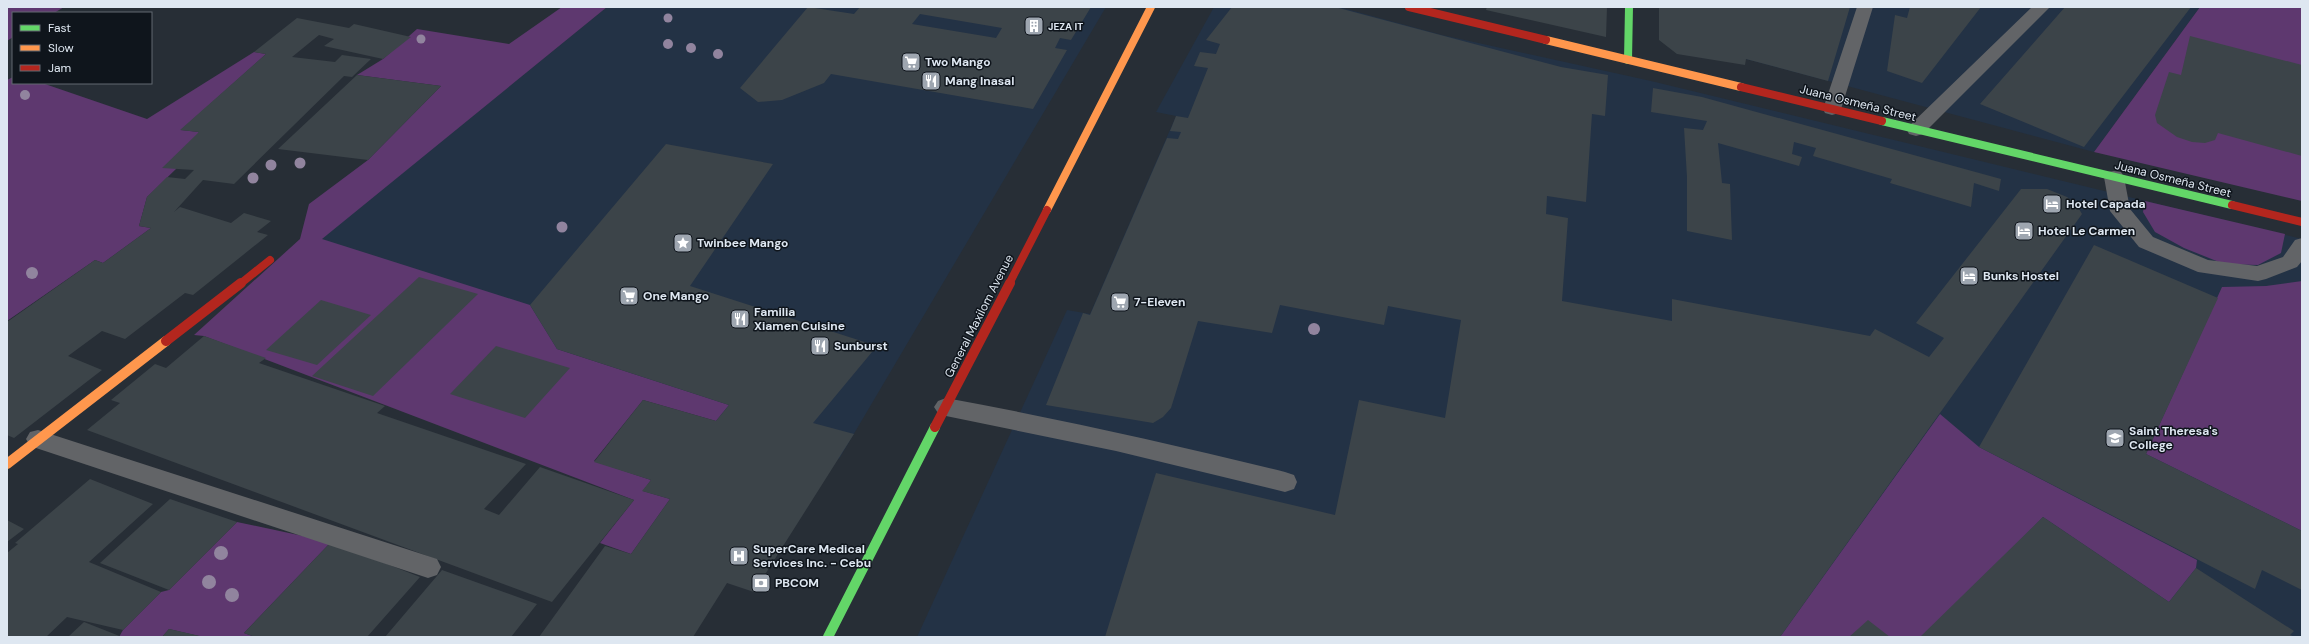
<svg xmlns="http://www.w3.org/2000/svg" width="2309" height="644" viewBox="0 0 2309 644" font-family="'DM Sans',sans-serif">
  <rect width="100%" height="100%" fill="#272e36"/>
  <path fill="#233245" d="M607 7H1106L839 459 723 426 716 421 728 405 557 349 321 239Z
    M1214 7H1339L1442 35 1651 81 2302 239V637H917L1067 310 1090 314 1176 116 1156 112Z
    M1765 7H2200L2094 152 1746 59Z"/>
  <path fill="#5e386f" d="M8 7H64L54 13H13V37L7 41Z
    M562 7H607L322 239 530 305 557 349 729 405 716 421 643 400 594 461 651 480 643 491 670 499 631 554 600 543 634 500 204 336 194 335 300 239 309 204 368 160 441 86 357 75 383 59 417 29 509 44Z
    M2200 7H2302V201L2094 152Z
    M254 52 266 54 181 130 199 132 176 169 147 197 139 226 151 228 103 263 95 260 7 321V80L13 77V83H42L147 119Z
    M2145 201 2285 234 2281 253 2258 265 2224 264 2184 248 2155 232 2143 212Z
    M2302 281V531L2146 454 2222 287 2266 286Z
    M1940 414 1979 447 2197 560 2196 568 2169 602 2043 517 1926 637H1780Z
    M237 522 331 542 244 633 255 637H203L169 629 162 637H119L123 630 161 592 169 590Z"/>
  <path fill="#3c4449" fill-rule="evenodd" d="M808 7 854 14 860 7H1091L1071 40 1060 38 1055 48 1067 50 1033 109 831 74 824 83 782 100 758 102 740 88ZM920 14 1002 28 996 38 912 24Z
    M1232 7H1335L1561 67 1608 75 1605 116 1592 114 1586 202 1547 196 1546 214 1568 218 1562 301 1672 321V299L1870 336 1875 329 1929 357 1944 338 1916 323 2021 189H2047L2067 197 2076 204 2082 214 1780 637H1105L1156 473 1335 515 1359 400 1445 418 1461 320 1388 306 1384 325 1280 305 1272 333 1198 321 1171 408 1163 417 1153 423 1046 405 1083 313 1090 315 1167 138 1178 139 1181 132 1170 131 1176 116 1188 118 1208 68 1194 66 1200 52 1216 54 1220 44 1206 40Z
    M1487 7H1607L1606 37 1486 10Z
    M1659 7H1850L1828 81 1746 59 1745 65 1677 54 1659 40Z
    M1910 7H1981L1922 83 1887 71 1895 15 1907 18Z
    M2065 7H2191L2084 147 1980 104Z
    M297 18 349 28 354 24 411 37 383 59 324 46 334 39 319 35 292 57 335 62 342 55 371 59 352 77 344 76 234 184 203 180 174 212 180 207 231 223 244 213 271 221 257 232 268 235 193 295 185 293 125 339 102 331 68 356 102 370 14 438 7 435V322L95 260 103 263 151 228 139 226 147 197 167 177 185 179 194 170 162 168 199 132 180 130 266 54 254 52Z
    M2190 36 2302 65V156L2218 133 2215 140 2205 143 2192 142 2177 137 2157 123 2155 115 2169 72 2181 75Z
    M357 75 441 86 368 160 278 149Z
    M1653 88 1702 97 2001 179 1999 191 1974 183 1971 207 1890 183 1892 179 1813 156 1816 148 1794 142 1792 154 1802 157 1799 166 1718 143 1722 183 1730 184 1732 240 1687 231V177L1684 128 1703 130 1707 121 1651 112Z
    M666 144 773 164 690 286 877 346 813 423 854 434 754 592 727 583 693 637H539L605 546 631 554 670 499 642 491 651 480 594 462 643 400 716 421 729 405 557 349 530 305Z
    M2094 245 2218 298 2146 454 2302 531V590L2262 570 2255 589 1979 447Z
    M419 277 478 294 373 396 312 376Z
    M321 300 371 315 317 365 266 350Z
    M204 336 266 358 259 363 385 406 377 413 526 464 484 509 499 515 540 467 634 500 552 602 87 430 120 403 111 400 155 364 166 368Z
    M496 346 570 368 525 418 450 394Z
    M90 479 153 504 89 562 161 592 123 630 67 617 46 637H7V553L18 544 15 543Z
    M170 499 237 522 169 590 100 563Z
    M2043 517 2169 602 2196 568 2294 631 2290 635 2296 637H1920Z
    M7 520 24 529 7 542Z
    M331 542 420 577 367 637H255L244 633Z
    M442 570 537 604 511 637H385Z
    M1868 620 1890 637H1849Z
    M84 622 122 637H68Z
    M169 629 200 636V637H162Z"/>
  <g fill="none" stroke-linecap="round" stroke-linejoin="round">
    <path fill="#626467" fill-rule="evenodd" d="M1857 7H1873L1841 109 1839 113 1832 115 1825 113 1823 109Z
      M2032 7H2050L1923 134 1916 136 1909 134 1907 130 1909 126Z
      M2114 171 2121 172 2124 177 2130 209 2153 237 2208 260 2257 266 2283 257 2295 240 2302 238V261L2297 267 2266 279 2258 281 2198 272 2139 247 2110 211 2104 177 2107 172Z
      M946 398C1060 419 1173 444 1285 472L1294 475 1297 482 1294 489 1285 492 1116 451 946 416 938 413 934 407 938 401Z
      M38 430 428 556 437 559 441 567 437 575 428 578 30 446 26 439 30 432Z"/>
    <path stroke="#63d668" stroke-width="8" d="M1628 60 1629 7
      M1882 121 2232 205"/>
    <path stroke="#63d668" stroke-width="10" d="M828 637 935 427"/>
    <path stroke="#ff974d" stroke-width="8" d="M1546 40 1741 87
      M1047 210 1151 7"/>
    <path stroke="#ff974d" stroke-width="10" d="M7 464 166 341"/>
    <path stroke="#b3261e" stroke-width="8" d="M1409 7 1546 40
      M1741 87 1882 121
      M2232 205 2302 222
      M240 284 270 260
      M1009 284 1047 210"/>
    <path stroke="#b3261e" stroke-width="10" d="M166 341 241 283
      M935 427 1010 283"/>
  </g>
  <g fill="#91849e">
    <circle cx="668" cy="18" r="4.5"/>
    <circle cx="421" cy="39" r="4.5"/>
    <circle cx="668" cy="44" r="5"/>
    <circle cx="691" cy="48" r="5"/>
    <circle cx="718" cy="54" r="5"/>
    <circle cx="25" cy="95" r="5"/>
    <circle cx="300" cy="163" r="5.5"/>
    <circle cx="271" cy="165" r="5.5"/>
    <circle cx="253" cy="178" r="5.5"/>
    <circle cx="562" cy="227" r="5.5"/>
    <circle cx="32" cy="273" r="6"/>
    <circle cx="1314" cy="329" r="6"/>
    <circle cx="221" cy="553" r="7"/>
    <circle cx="209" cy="582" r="7"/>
    <circle cx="232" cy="595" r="7"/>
  </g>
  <defs>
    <symbol id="building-square" viewBox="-11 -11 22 22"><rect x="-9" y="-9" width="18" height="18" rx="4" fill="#9ea6b0" stroke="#0f151c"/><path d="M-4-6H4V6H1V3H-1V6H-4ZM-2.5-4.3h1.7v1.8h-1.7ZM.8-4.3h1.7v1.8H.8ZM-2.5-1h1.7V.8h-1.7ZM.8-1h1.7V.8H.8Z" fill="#fff"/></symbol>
    <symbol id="supermarket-square" viewBox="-11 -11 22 22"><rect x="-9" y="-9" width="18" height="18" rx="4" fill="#9ea6b0" stroke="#0f151c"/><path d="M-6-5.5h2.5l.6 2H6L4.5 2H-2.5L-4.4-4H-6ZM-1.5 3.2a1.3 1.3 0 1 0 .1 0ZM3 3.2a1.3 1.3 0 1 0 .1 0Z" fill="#fff"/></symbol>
    <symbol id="restaurant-square" viewBox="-11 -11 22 22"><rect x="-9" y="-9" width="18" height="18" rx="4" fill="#9ea6b0" stroke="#0f151c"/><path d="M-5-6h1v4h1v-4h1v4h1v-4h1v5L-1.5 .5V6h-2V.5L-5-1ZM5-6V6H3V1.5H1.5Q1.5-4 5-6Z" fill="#fff"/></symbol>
    <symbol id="hotel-square" viewBox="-11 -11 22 22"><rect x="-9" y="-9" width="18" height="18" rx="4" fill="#9ea6b0" stroke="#0f151c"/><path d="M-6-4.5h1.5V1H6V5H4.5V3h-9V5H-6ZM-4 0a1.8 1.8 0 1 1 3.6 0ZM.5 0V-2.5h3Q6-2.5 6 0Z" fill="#fff"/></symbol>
    <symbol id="sight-square" viewBox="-11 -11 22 22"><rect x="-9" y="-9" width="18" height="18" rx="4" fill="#9ea6b0" stroke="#0f151c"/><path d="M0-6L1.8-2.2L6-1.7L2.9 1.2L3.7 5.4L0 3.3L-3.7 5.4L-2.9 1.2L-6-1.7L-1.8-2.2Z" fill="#fff"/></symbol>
    <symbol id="university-square" viewBox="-11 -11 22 22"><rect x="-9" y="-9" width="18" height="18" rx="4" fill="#9ea6b0" stroke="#0f151c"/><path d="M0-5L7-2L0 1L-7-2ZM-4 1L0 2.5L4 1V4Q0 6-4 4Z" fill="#fff"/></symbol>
    <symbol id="hospital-square" viewBox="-11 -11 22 22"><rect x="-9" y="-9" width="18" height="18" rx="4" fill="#9ea6b0" stroke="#0f151c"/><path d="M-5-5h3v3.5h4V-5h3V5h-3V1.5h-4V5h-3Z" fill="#fff"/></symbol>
    <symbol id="bank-square" viewBox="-11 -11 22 22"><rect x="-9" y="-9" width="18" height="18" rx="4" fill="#9ea6b0" stroke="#0f151c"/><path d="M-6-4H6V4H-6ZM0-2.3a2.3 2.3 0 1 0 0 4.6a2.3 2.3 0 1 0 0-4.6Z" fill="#fff"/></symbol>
  </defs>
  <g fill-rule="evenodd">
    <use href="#building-square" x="1023" y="15" width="22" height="22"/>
    <use href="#supermarket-square" x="900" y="51" width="22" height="22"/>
    <use href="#restaurant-square" x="920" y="70" width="22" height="22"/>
    <use href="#hotel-square" x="2041" y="193" width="22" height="22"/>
    <use href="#hotel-square" x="2013" y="220" width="22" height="22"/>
    <use href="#sight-square" x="672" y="232" width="22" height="22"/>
    <use href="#hotel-square" x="1958" y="265" width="22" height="22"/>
    <use href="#supermarket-square" x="618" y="285" width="22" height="22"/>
    <use href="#supermarket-square" x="1109" y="291" width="22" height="22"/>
    <use href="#restaurant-square" x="729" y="308" width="22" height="22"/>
    <use href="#restaurant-square" x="809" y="335" width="22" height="22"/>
    <use href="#university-square" x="2104" y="427" width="22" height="22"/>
    <use href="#hospital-square" x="728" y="545" width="22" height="22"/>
    <use href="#bank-square" x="750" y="572" width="22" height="22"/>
  </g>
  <g text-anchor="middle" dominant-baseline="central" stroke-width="3" stroke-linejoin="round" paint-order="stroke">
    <g font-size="10" font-weight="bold" fill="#dee7f1" stroke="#0f151c" text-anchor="start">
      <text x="1048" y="26">JEZA IT</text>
    </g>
    <g font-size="12" font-weight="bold" fill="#dee7f1" stroke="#0f151c" text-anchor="start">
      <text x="925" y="62">Two Mango</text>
      <text x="945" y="81">Mang Inasal</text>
      <text x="2066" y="204">Hotel Capada</text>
      <text x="2038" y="231">Hotel Le Carmen</text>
      <text x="697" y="243">Twinbee Mango</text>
      <text x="1983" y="276">Bunks Hostel</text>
      <text x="643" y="296">One Mango</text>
      <text x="1134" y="302">7-Eleven</text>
      <text x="754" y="312">Familia<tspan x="754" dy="14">Xiamen Cuisine</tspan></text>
      <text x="834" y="346">Sunburst</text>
      <text x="2129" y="431">Saint Theresa's<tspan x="2129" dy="14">College</tspan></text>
      <text x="753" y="549">SuperCare Medical<tspan x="753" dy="14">Services Inc. - Cebu</tspan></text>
      <text x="775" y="583">PBCOM</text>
    </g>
    <g font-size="12" fill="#dee7f1" stroke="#0f151c">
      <text transform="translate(1858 103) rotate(14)">Juana Osmeña Street</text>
      <text transform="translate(2173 179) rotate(14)">Juana Osmeña Street</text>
      <text transform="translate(979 316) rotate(-63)">General Maxilom Avenue</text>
    </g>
  </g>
  <rect width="2309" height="644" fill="none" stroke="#dee7f1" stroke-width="16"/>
  <rect x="12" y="12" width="140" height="72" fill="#0f151c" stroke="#626971"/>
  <rect x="20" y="25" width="20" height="6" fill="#63d668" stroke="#626971"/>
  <text x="48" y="32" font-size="12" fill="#dee7f1">Fast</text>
  <rect x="20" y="45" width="20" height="6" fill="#ff974d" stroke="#626971"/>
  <text x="48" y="52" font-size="12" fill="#dee7f1">Slow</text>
  <rect x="20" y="65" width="20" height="6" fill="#b3261e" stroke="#626971"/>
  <text x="48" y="72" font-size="12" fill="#dee7f1">Jam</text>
</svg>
